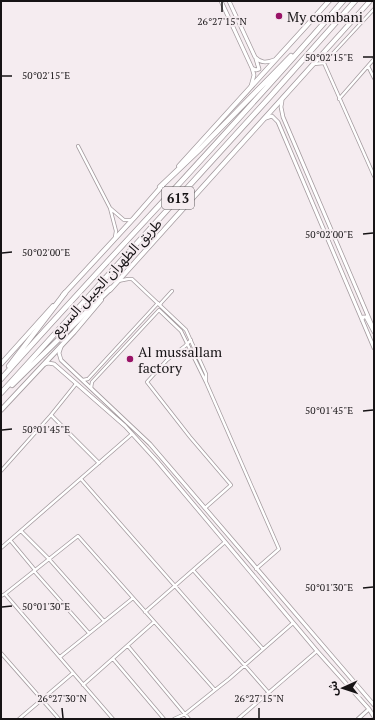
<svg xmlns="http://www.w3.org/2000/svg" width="375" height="720" viewBox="0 0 375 720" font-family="'PT Serif','Noto Sans Arabic',serif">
  <rect width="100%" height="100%" fill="#f5ecf0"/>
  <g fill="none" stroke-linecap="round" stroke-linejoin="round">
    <defs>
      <path id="minor" d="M374 9 324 63 374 176
        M314 64 324 63
        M368 66 374 78
        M339 99 374 59
        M78 146 110 208
        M115 237 116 231 110 208 124 220H131
        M118 281 128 279H132L186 330 206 374V381
        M160 305 161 303 172 291
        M191 340 185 346 167 360 147 382 190 437 231 485 205 508
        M83 380 88 379 158 303
        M91 388 92 382 159 310 181 331 206 382 279 549 256 569
        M51 415 99 463
        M1 471 51 415 76 384
        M81 479 269 693
        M21 531 49 559 104 621
        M10 540 35 570
        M1 548 132 434
        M193 570 263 649
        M34 571 89 633
        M1 596 5 594
        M145 612 225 542
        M128 646 189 719
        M1 653 59 719
        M60 657 133 598
        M113 659 164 719
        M83 685 154 622
        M215 690 229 679 293 623
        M19 719 73 673
        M113 719 5 594 78 536 215 690 185 714 174 719
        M238 719 317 651"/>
      <path id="tertiary" d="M221 1 252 68 254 75 251 86
        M229 1 255 57C261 63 266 63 274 60
        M252 68 256 70 259 69 256 59
        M282 101 281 107 283 117 374 330
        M266 118 272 116 278 122 374 348
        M362 320 363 317H366L374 332
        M61 347 59 353 61 360 150 444 374 705
        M45 364 48 363 54 364 125 426 157 461 317 651 369 709 374 717
        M358 719 369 709"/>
      <path id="primary" d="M179 166 329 1
        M110 290 370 1
        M63 295 134 218 162 186
        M1 364 53 306
        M1 410 74 332 101 300"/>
      <path id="motorway" d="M160 187 201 148 291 56
        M9 366 65 293
        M1 379C114 252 232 130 343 1
        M12 385 111 288
        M1 393 268 99 355 1"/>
    </defs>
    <use href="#minor" stroke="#a49b9f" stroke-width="4"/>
    <use href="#tertiary" stroke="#a49b9f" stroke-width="4.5"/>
    <use href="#primary" stroke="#a49b9f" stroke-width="5.5"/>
    <use href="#motorway" stroke="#a49b9f" stroke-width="6"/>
    <use href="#minor" stroke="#fff" stroke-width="2.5"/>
    <use href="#tertiary" stroke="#fff" stroke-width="3"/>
    <use href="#primary" stroke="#fff" stroke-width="4"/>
    <use href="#motorway" stroke="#fff" stroke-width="4.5"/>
  </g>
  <path fill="none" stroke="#161315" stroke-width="1.5" d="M222 2V12M363 57H373M2 76H12M363 234 373 233M2 253 12 252M363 411 373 410M2 430 12 429M363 588 373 587M2 607 12 606M62 708 63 718M259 708V718"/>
  <g fill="#991367" stroke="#f5ecf0" stroke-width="1.5">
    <circle cx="279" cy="16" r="4"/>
    <circle cx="130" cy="359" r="4"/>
  </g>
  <g text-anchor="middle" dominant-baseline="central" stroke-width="4" stroke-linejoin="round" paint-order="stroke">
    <rect fill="#f5ecf0" stroke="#595457" stroke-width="1" x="162" y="187" width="32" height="22" rx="3"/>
    <g font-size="13" font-weight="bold" fill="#161315">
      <text x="178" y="198">613</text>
    </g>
    <g font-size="14" fill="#161315" stroke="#f5ecf0" text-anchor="start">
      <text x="287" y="16">My combani</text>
      <text x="138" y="351">Al mussallam<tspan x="138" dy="16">factory</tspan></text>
    </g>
    <g font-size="14" fill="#161315" stroke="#f5ecf0">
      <text transform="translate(106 277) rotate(-47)">طريق الظهران الجبيل السريع</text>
    </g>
  </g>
  <g font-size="10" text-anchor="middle" fill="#161315" stroke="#f5ecf0" stroke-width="4" stroke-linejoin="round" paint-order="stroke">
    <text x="222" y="25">26°27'15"N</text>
    <text x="329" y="61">50°02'15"E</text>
    <text x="46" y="79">50°02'15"E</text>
    <text x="329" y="238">50°02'00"E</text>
    <text x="46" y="256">50°02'00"E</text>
    <text x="329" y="414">50°01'45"E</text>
    <text x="46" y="433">50°01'45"E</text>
    <text x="329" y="591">50°01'30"E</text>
    <text x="46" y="610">50°01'30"E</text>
    <text x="62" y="702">26°27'30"N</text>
    <text x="259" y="702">26°27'15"N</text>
  </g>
  <rect width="375" height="720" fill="none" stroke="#161315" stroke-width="4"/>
  <g transform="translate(343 688) rotate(267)" stroke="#f5ecf0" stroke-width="3" paint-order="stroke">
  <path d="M0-3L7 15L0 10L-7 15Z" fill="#161315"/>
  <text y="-6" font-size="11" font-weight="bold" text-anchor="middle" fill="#161315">ش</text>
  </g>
</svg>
